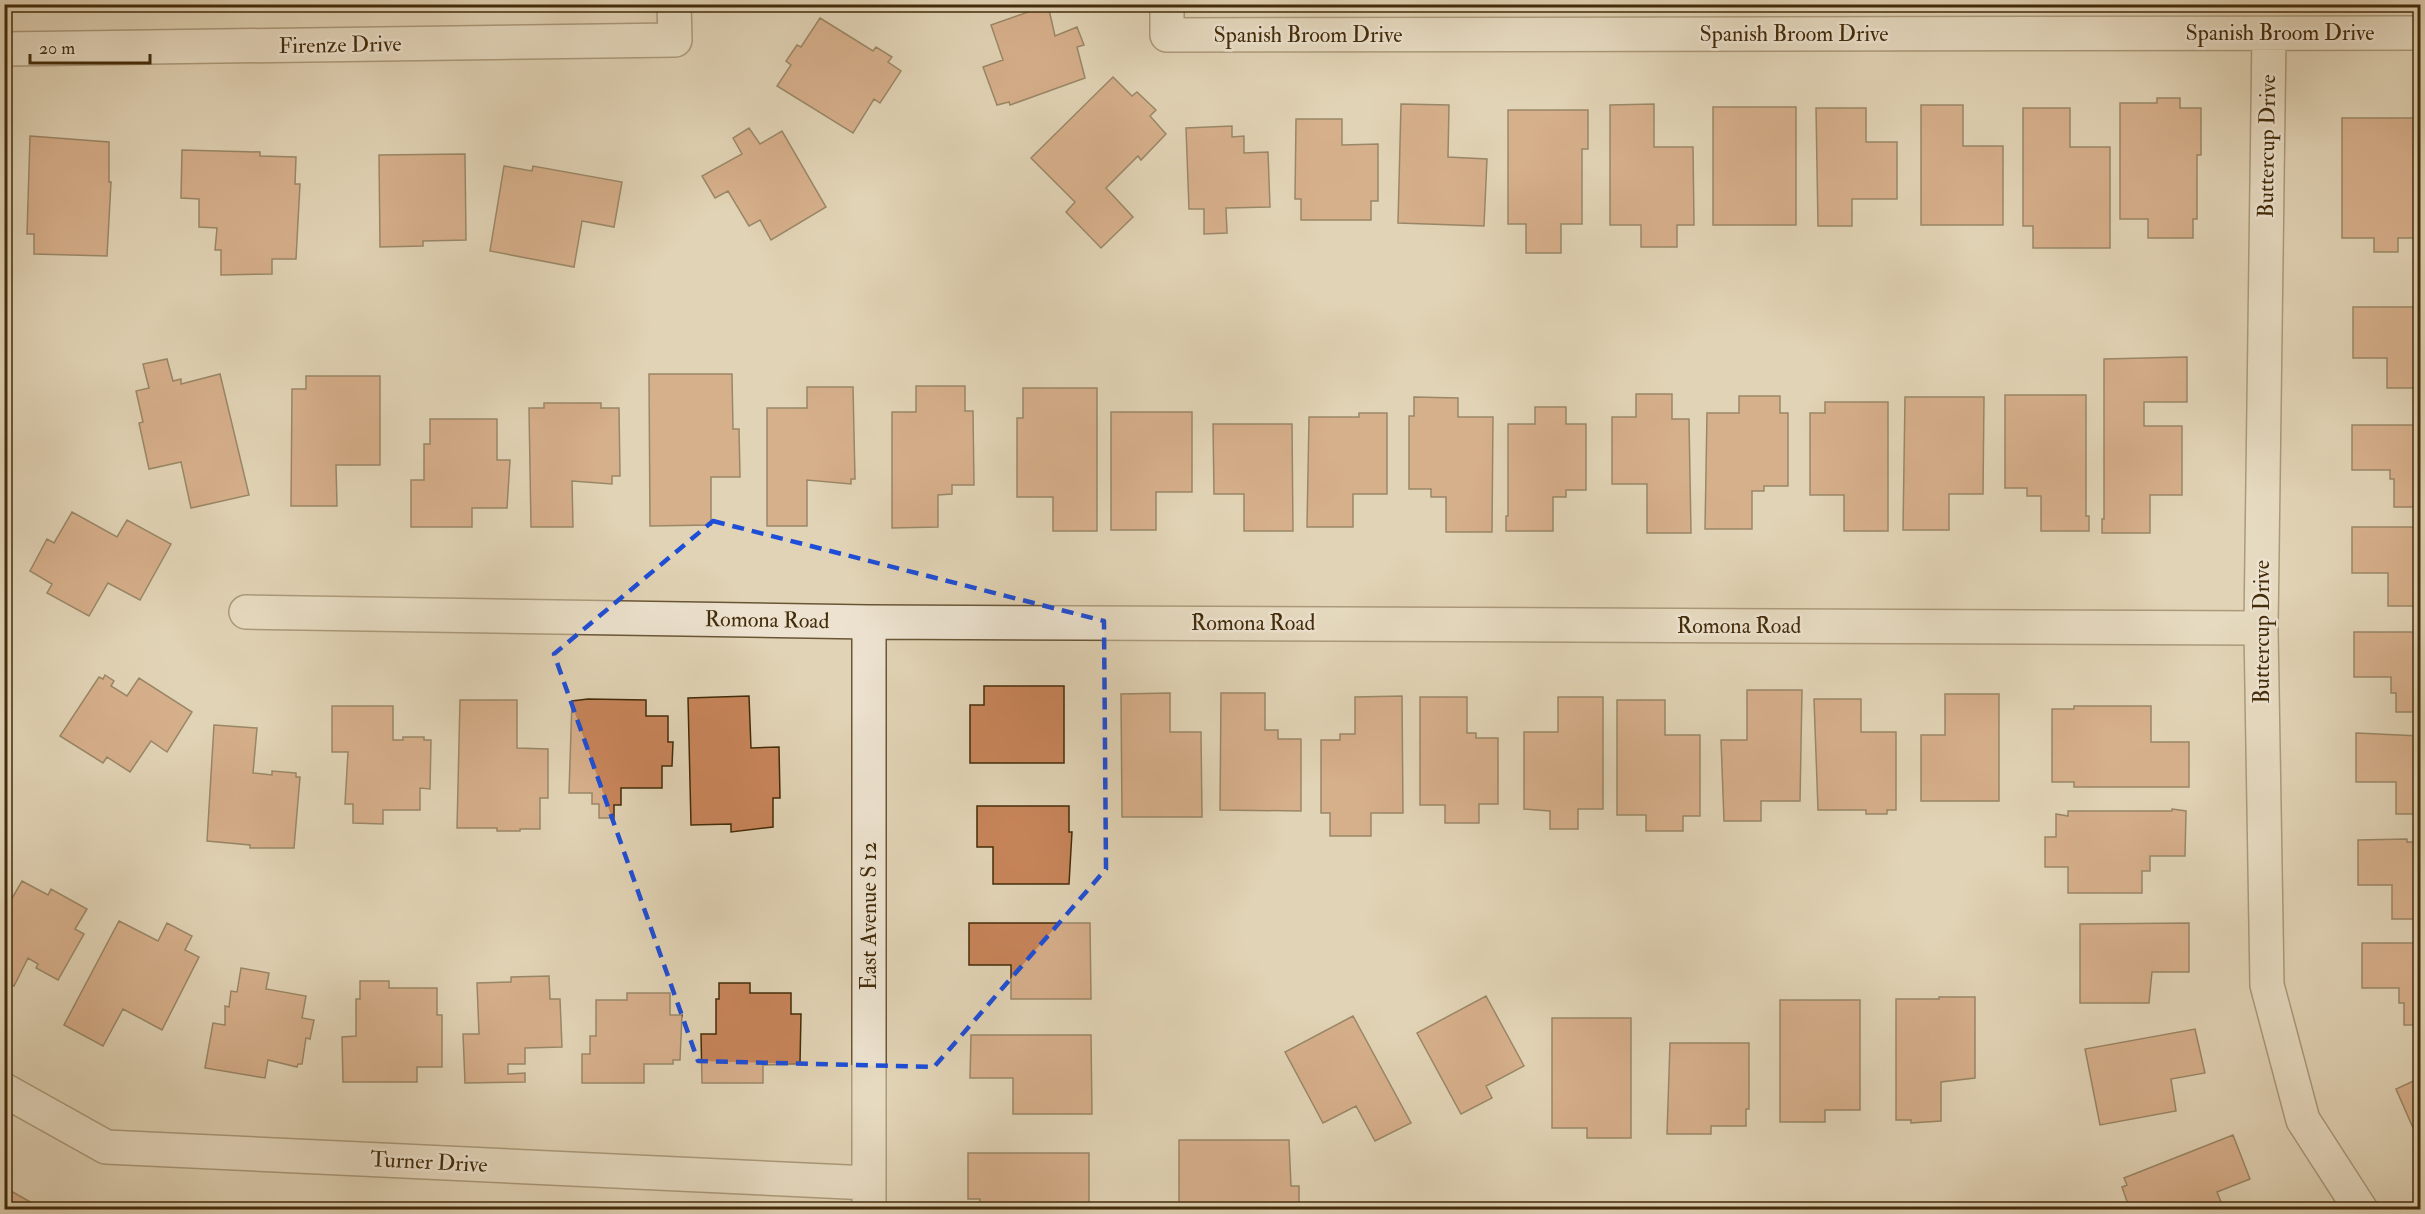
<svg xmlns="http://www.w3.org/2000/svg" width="2425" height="1214" viewBox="0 0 2425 1214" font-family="'IM FELL Double Pica',serif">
  <rect width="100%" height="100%" fill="#e1d3b5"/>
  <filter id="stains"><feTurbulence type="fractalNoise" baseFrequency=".00333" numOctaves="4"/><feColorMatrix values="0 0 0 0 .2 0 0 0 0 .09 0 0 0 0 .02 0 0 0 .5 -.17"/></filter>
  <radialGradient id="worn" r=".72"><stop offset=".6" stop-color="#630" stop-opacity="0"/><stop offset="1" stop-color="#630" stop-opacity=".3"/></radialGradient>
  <path fill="#c78459" stroke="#432c0a" stroke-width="1.5" d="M1048 5 1055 36 1077 27 1084 45 1077 47 1085 78 1010 105 1009 102 997 105 983 67 1003 60 991 25Z
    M820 18 873 51 876 47 892 57 888 62 901 71 880 103 874 99 853 133 777 86 791 65 786 61 797 45 801 47Z
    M1113 77 1132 96 1137 92 1156 110 1150 116 1166 134 1141 160 1138 156 1106 188 1133 217 1101 248 1066 212 1075 202 1031 158Z
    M2157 98H2180V108H2201V155H2197V219H2193V238H2148V219H2120V103H2157Z
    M1401 104 1449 105 1448 157 1487 159 1484 226 1398 223Z
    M1654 104V147H1693L1694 225H1677V247H1641V225H1610V105Z
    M1921 105H1963V146H2003V225H1921Z
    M1713 107H1796V225H1713Z
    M1816 108H1866V142H1897V199H1852V226H1818Z
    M2023 108H2070V147H2110V248H2033V226H2023Z
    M1508 110H1588V149H1582V224H1561V253H1526V224H1508Z
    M2342 118H2420V238H2398V252H2374V238H2342Z
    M1296 119H1342V145L1378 144V201H1371V220H1301V199H1295Z
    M1232 126V137L1244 136V153L1268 152 1270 207 1226 208 1227 233 1204 234V209H1189L1186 128Z
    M749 128 760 144 782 131 826 207 771 240 760 220 749 226 728 191 715 198 702 176 742 154 733 138Z
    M30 136 109 142V182H111L107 256 34 254V234H27Z
    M182 150 260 152V156L296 157 295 184H300L296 259H272V274L221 275V250H215L217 228 199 227V199L181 198Z
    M465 154 466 240 423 241V246L380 247 379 155Z
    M504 166 532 171 533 166 622 182 614 227 582 221 574 267 490 251Z
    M2353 307H2420V388H2387V358H2353Z
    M2187 357V402H2144V426H2182V495H2150V533H2102V519H2104V359Z
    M167 359 173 381 181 379V384L220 374 249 495 191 508 181 462 149 469 139 423 143 422 136 391 149 388 143 364Z
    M649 374H732L733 429H739L740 477H711V525L650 526Z
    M306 376H380V465H336L337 506H291L292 389H306Z
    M916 386H965V411H973L974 485H952V494L938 495V527L892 528V412H916Z
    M807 387H853L855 479H851V484L807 480V526H767V408H807Z
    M1023 388H1097V531H1053V497H1017V418H1023Z
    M1636 394H1672V419H1689L1691 533H1647V484H1612V417H1636Z
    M2005 395H2086V516H2089V531H2041V496H2027V488H2005Z
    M1739 396H1780V413H1788V486H1764V491H1752V529H1705L1707 413H1739Z
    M1414 397 1458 398V417H1493L1492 532H1446V497H1431V489H1409V416H1414Z
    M1905 397H1984L1983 494H1949V530H1903Z
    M1825 402H1888V531H1844V495H1810V413H1825Z
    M544 403H601V408H619L620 476H612V484L572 481 573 527H531L529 408H544Z
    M1535 407H1566V424H1586V490H1566V497H1553V531H1506V516H1508V424H1535Z
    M1111 412H1192V492H1156V530H1111Z
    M1359 413H1387V494H1353V527H1307L1309 417H1359Z
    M430 419H497V460H510L507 508H472V527H411V480H424V444H430Z
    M1213 424H1292L1293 531H1244V494H1214Z
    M2352 425H2420V507H2394V479H2390V470H2352Z
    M72 512 117 537 127 520 171 544 140 600 108 583 89 616 47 593 52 584 30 571 47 539 54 543Z
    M2352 527H2420V606H2388V573H2352Z
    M2354 632H2420V712H2396V693H2391V677H2354Z
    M105 675 114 681 111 686 127 696 139 678 192 712 167 752 151 741 130 772 107 757 103 763 60 736 99 677 103 679Z
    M984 686H1064V763H970V705H984Z
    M1747 690H1802L1800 801H1761V821H1724L1721 740H1747Z
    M1170 693V732H1201L1202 817H1122L1121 694Z
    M1221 693H1265V730H1278V739H1301V811L1220 810Z
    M1945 694H1999V801H1921V735H1945Z
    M749 696 751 748 779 747 780 798H773V827L731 832V824L691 825 688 698Z
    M1402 696 1403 813H1371V836H1330V813H1321V740H1340V734H1355V697Z
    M1420 697H1467V733H1476V738H1498V804H1479V823H1445V805H1420Z
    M1558 697H1603V809H1578V829H1550V811L1524 809V732H1558Z
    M588 699 646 700V716H668V742H673L672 766H662V788H621V805H614V818H599V804H592V793H569L572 701Z
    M1814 699H1861V732H1896V810H1887V814H1866V810H1818Z
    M460 700H517V748L548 749V798H540V829H520V831H497V828H457Z
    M1617 700H1665V735H1700V816H1683V831H1646V815H1617Z
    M332 706H393V740H403V737H424V740H431L430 789 420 788V810H383V824L353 823V804H345L348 752H332Z
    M2074 706H2151V742H2189V787H2074V782H2052V709H2074Z
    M214 725 257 728 253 773 272 775V771L296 773V777H300L294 848H250V845L207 841Z
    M2356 733 2420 736V814H2396V782H2356Z
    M977 806H1069V832H1072L1069 884H993V847H977Z
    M2172 809 2186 811 2185 856H2150V871H2142V893H2068V867H2045V837H2056V814L2068 816V811H2172Z
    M2407 839V842H2420V919H2392V885H2358V840Z
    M22 881 48 895 51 889 87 909 75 929 84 934 58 980 36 968 38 964 28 958 14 986 4 981V912Z
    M119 921 158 941 167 923 192 936 185 950 199 957 162 1030 123 1009 103 1046 64 1025Z
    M969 923H1090L1091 999H1011V965H969Z
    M2189 923V972H2152L2149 1003H2080V924Z
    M2362 943H2420V1025H2404V1003H2399V988H2362Z
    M241 968 269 973 266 989 306 996 302 1018 314 1020 310 1039 306 1038 302 1064H298L297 1067 268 1060 265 1078 205 1068 213 1023 225 1025V1006L229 1007 231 991 237 992Z
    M549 976 550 999H560L562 1047 525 1048V1064H508V1074L525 1073V1082L465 1083 463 1034H479L477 983 511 982V977Z
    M360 981H389V988H437V1015H442V1067H417V1082H343L342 1037 356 1036V999H360Z
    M719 983H750V993H791V1014H801L800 1064 763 1065V1083H702L701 1034H716V999H719Z
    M627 993H670V1015H682L680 1060H673V1064H644V1083H582V1054H590V1036H596V1000H627Z
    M1486 996 1524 1066 1486 1086 1492 1098 1461 1114 1417 1033Z
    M1939 997H1975V1078L1941 1082V1121L1911 1123V1120H1896V999H1939Z
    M1780 1000H1860V1110H1825V1122H1780Z
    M1353 1016 1411 1123 1375 1141 1356 1106 1323 1123 1285 1052Z
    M1552 1018H1631V1138H1587V1128H1552Z
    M2195 1029 2205 1073 2171 1079 2176 1111 2100 1125 2085 1049Z
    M971 1035H1091L1092 1114H1013V1078H970Z
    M1670 1043H1749V1109H1746V1126H1711V1134H1667Z
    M2420 1078V1128L2414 1130 2396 1089Z
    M2233 1135 2250 1179 2217 1192 2223 1207 2217 1210H2130L2122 1187 2127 1185 2124 1178Z
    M1179 1140H1289L1291 1186H1299V1210H1179Z
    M968 1153H1089V1210H980V1199H968Z
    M4 1187 34 1204 40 1210H4Z"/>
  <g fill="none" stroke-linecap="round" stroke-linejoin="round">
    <defs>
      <path id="minor" d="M1167 4V35L2420 33
        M2269 34 2261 628 2267 985 2303 1120 2361 1210
        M4 49 675 40 674 4
        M246 612 869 622 2261 628
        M4 1090 106 1147 869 1183
        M869 1210V622"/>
    </defs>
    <use href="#minor" stroke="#6a5635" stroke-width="36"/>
    <use href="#minor" stroke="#ece2cf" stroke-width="33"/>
  </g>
  <path d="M0 0H2425V1214H0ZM713 521 1104 621 1106 869 934 1067 698 1061 554 654Z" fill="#e1d3b5" fill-opacity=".55" fill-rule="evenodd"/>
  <path fill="none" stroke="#1d4ed8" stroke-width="4.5" stroke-dasharray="12 8" stroke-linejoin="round" d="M713 521 1104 621 1106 869 934 1067 698 1061 554 654Z"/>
  <g text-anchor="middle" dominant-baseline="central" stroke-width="5" stroke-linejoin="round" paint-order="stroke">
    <g font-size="22" fill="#432c0a" stroke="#ece2cf">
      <text x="2280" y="33">Spanish Broom Drive</text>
      <text x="1794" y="34">Spanish Broom Drive</text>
      <text x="1308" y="35">Spanish Broom Drive</text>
      <text transform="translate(340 45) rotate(-1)">Firenze Drive</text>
      <text transform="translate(2267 146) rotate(-89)">Buttercup Drive</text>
      <text transform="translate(767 620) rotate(1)">Romona Road</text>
      <text x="1253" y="623">Romona Road</text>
      <text x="1739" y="626">Romona Road</text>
      <text transform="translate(2262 632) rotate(-90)">Buttercup Drive</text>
      <text transform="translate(869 916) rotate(-90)">East Avenue S 12</text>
      <text transform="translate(429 1162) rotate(3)">Turner Drive</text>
    </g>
  </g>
  <rect width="2425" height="1214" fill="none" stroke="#e1d3b5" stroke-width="24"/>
  <rect x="6" y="6" width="2413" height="1202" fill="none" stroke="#432c0a" stroke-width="3"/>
  <rect x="12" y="12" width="2401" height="1190" fill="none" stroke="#432c0a" stroke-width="1.5"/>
  <path d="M30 54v9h120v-9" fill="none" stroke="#432c0a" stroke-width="3"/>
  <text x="39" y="54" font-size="18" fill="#432c0a" stroke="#ece2cf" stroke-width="4.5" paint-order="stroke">20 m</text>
  <rect width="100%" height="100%" filter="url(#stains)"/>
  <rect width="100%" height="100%" fill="url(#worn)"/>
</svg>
